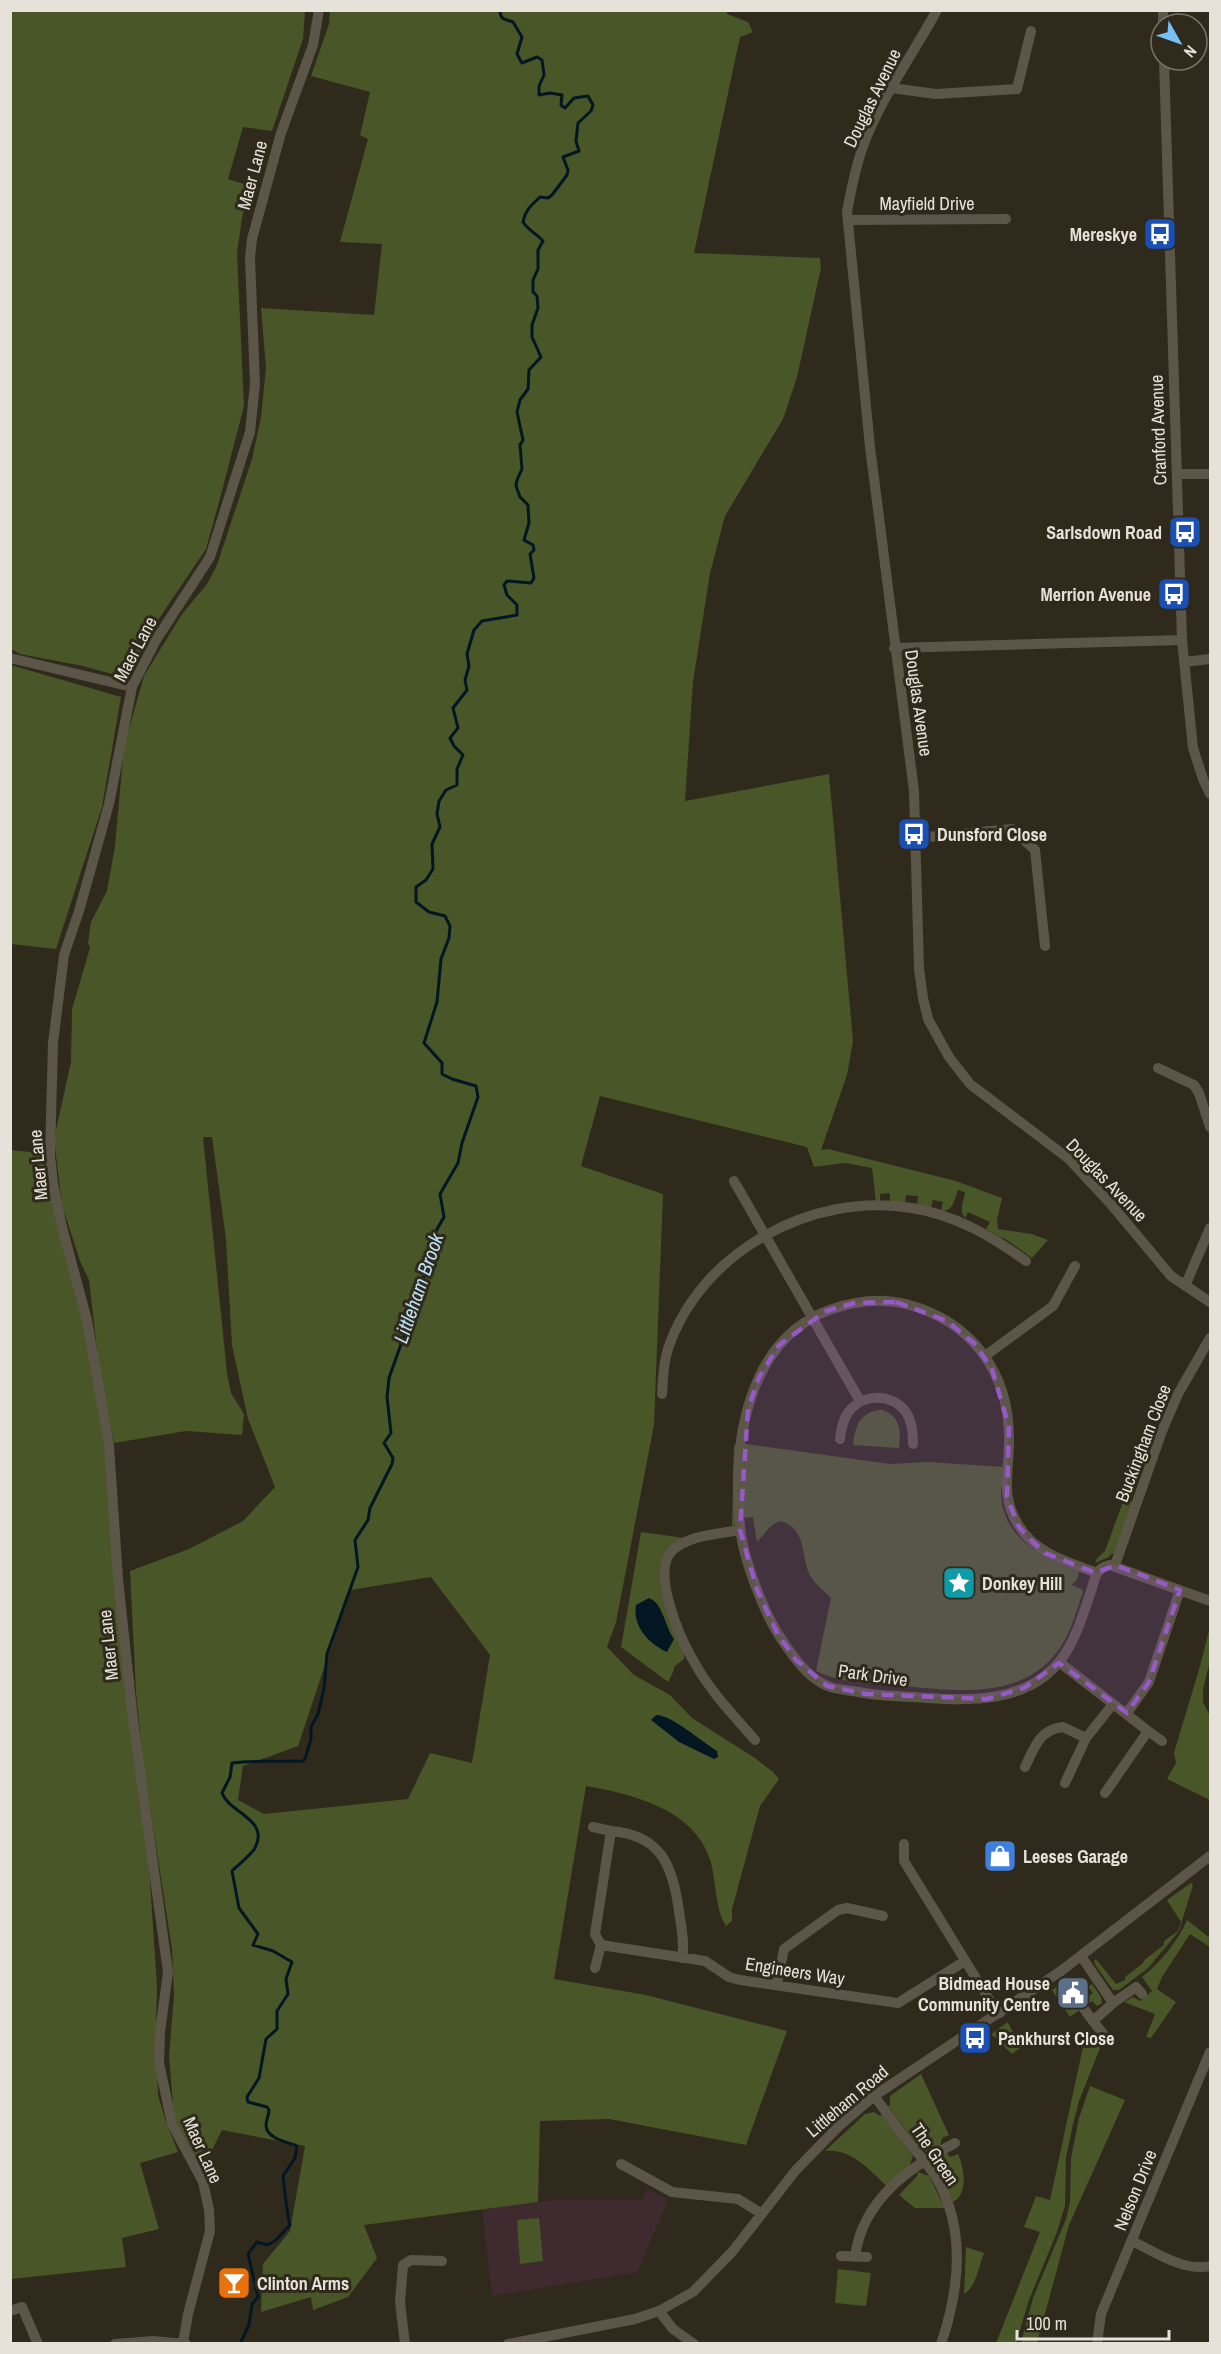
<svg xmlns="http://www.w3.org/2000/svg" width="1221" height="2354" viewBox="0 0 1221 2354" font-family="'Archivo Narrow',sans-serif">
  <rect width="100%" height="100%" fill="#2f2a1c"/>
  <path fill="#3f2b2f" d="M646 2188 668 2200 637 2272 492 2296 482 2209 556 2200H642Z"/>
  <path fill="#485628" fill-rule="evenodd" d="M727 10V14L748 22 753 32 740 37 694 253 820 258 821 268 797 377 783 419 725 516 710 573 693 682 685 801 829 774 853 1041 847 1075 821 1150 828 1149 956 1181 1002 1198 997 1220 998 1229 1032 1234 1048 1240 1032 1258 1004 1238 1003 1239 986 1229 990 1222 968 1212 965 1218C958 1211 964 1201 965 1192L958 1190C954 1200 954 1211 941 1211L943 1202 933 1200 931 1208 917 1205 918 1196 906 1195 905 1204 890 1202V1193L880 1194V1202H876L872 1168 845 1163 814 1167 807 1147 600 1096 581 1166 663 1194 654 1425 616 1622 607 1647 634 1675 670 1695 692 1718 755 1758 773 1772 779 1779 760 1806 732 1909V1921L726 1926C715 1908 716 1883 711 1863 697 1810 633 1794 586 1786L554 1979 646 1995 787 2031 746 2145 609 2119 540 2121 538 2202 364 2225 377 2258 348 2297 313 2310 311 2297 261 2312 263 2264 290 2231 305 2146 222 2130 204 2166 198 2163 174 2117 169 2056 174 1995 172 1949 143 1762 136 1692 130 1571 189 1549 243 1521 275 1487 248 1419 232 1345 226 1239 212 1137H203L227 1373 231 1393 244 1414 242 1435 186 1431 114 1443 101 1384 89 1280 80 1261 62 1205 54 1139 71 1062 72 1009 90 948 88 943 91 922 107 891 115 846 124 746 144 676 182 614 207 584 217 565 252 459 261 417 266 368 261 308 374 315 382 244 340 242 368 139 360 135 370 92 311 76 329 24 330 11ZM431 1577 490 1655 472 1763 430 1753 408 1799 264 1814 238 1800 243 1766 298 1746 350 1590Z
    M10 11H305L303 39 272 131 243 127 228 179 250 186 242 218 237 253 244 406 222 491 206 549 154 626 126 678 83 666 20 654 11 649Z
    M11 665 121 697 102 807 56 949 11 944Z
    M10 1150 41 1153 83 1320 105 1450 149 1866 157 1986 156 2031 158 2095 166 2122 178 2152 140 2163 159 2229 122 2238 126 2267 11 2279Z
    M882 1410C901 1416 901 1432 899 1448L853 1445C855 1426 860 1411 882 1410Z
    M746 1444 890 1464 928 1462 1005 1467C1004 1476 1001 1485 1001 1494 1003 1538 1043 1559 1079 1572L1077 1580 1071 1585 1082 1589 1083 1592C1077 1609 1072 1628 1063 1643 1029 1700 961 1692 905 1686 875 1684 843 1684 816 1671L831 1598C825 1592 816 1585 811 1577 800 1558 808 1528 780 1521L772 1525 757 1542 753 1517 743 1518 732 1527 734 1445Z
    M1124 1499 1133 1502 1114 1554 1112 1553 1109 1557 1095 1563 1097 1558 1105 1551Z
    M641 1532 685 1538 662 1560 684 1648V1659L674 1667V1670L668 1682 621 1647Z
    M1210 1627V1661L1203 1689V1702L1210 1716V1800L1167 1779 1176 1763 1174 1753 1200 1666Z
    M1191 1883 1193 1885 1179 1931 1148 1968 1119 1990H1113L1096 1966 1094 1961 1096 1959 1116 1984 1125 1980V1977L1143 1963 1144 1960 1164 1945V1941L1178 1931 1181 1922 1167 1900Z
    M1187 1920 1210 1938V1947L1190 1934 1162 1977 1157 1989 1176 2002 1151 2038 1146 2037 1155 2014 1124 2002 1133 1997 1140 2001 1152 1991 1142 1977C1160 1963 1178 1941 1187 1920Z
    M1092 1984 1101 1997 1102 2003 1097 2006 1092 2001 1070 2017 1052 1990 1059 1985 1063 1992 1058 1996 1069 2010 1093 1993 1088 1987Z
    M1008 2022 1020 2048 1012 2054 991 2034Z
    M1086 2033 1095 2044 1101 2040 1102 2043 1079 2101 1073 2124 1066 2157 1065 2206 1057 2232 1029 2300 1016 2343H996L1040 2232 1024 2227 1036 2196 1050 2200Z
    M921 2074 949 2135 942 2138 940 2147 928 2152 921 2150 888 2106 890 2105V2096Z
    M1090 2086 1125 2100 1069 2225 1037 2343H1021L1033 2298 1066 2219 1070 2202 1071 2158 1079 2118Z
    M874 2112 880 2116 882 2114 913 2156 910 2165 888 2187C870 2171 852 2148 825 2151L865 2114Z
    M946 2152 950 2157 958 2154C964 2168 969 2193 953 2202L936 2168 937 2157Z
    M918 2172 929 2176 945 2208H915L899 2195 917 2176Z
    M539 2218 543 2261 520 2264 517 2220Z
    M966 2247 984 2253C979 2266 976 2287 964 2294Z
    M838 2269 871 2273 866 2306 835 2303Z"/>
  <path fill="#031723" d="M649 1598C663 1603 665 1627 674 1639L667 1652C649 1644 632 1626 636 1605Z
    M656 1715C672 1715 702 1742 717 1751L718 1757 714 1759 679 1742 651 1720Z"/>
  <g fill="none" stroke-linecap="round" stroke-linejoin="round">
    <path stroke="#031723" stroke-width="3" d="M240 2344 249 2325 252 2304 258 2297 248 2254 257 2242 267 2245 275 2241 290 2225C286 2209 285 2192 283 2176L295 2158 297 2146C288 2142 266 2139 266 2125 266 2120 269 2115 269 2110L267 2107 248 2102 247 2097 259 2078 266 2039 277 2029V2011L288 1994 286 1979 292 1962 273 1951 253 1945 258 1934 239 1908 232 1871C238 1865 252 1854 255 1848 270 1819 229 1813 222 1793L230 1777 232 1763C256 1760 279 1762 303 1761L305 1759 311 1739V1727L318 1714 324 1689 327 1654 358 1567 355 1540 368 1520 370 1508 392 1464 393 1458 384 1443 391 1433 387 1397 389 1378 405 1333 407 1316 413 1306 419 1283 426 1274 432 1238 444 1217 440 1194 458 1163 462 1143 478 1097 476 1086 452 1079 442 1074V1063L424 1043 437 1002 441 959 449 938 450 926 445 916 429 912 416 902V887L426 880 433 869 432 844 440 827 437 814 439 801 446 790 457 785V769L463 755 454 746 450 738 458 728 453 708 467 690 465 680 469 666 467 654 474 630 482 621 517 615V605L507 595 504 585 507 581 531 583 534 578 530 554 534 550 533 545 524 540 529 523 528 505 520 497 516 486 517 480 522 469 520 445 523 440 517 412 520 400 528 389 529 370 541 357 532 337V325L538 308 537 296 533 292V280L538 269V250L543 241C537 234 528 230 523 222 525 210 531 206 540 197L548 198 552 195 567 175 568 170 563 157 579 151 576 141 578 123 591 111 593 105 588 96 574 98 565 108 561 105 562 95 550 93 539 95V86L544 75 542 60 537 57 522 63 517 54 522 37 513 22C506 19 500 21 500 10"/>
    <path stroke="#5c5648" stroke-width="10" d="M937 10C912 56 880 99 862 149 855 170 851 190 847 212L870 447 914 791 919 969 923 998 928 1019 949 1057 970 1084 1069 1159 1110 1203 1171 1276 1210 1302
      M1163 10V24
      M1164 60 1182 640 1193 748 1203 779 1210 794
      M891 88 936 94 1017 89 1031 31
      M848 220 1006 219
      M1177 474H1210
      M894 648 1182 640
      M10 658 132 687
      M1184 662 1210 659
      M916 838 1012 829 1035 850 1045 946
      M1158 1068 1194 1085 1199 1093 1210 1127
      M734 1181 860 1401
      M1185 1286 1210 1228
      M985 1356 1053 1306 1075 1266
      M662 1394C663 1379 663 1363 668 1349 700 1252 812 1191 912 1208 955 1215 990 1235 1026 1261
      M840 1439C841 1431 842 1423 846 1416 858 1394 890 1391 906 1412 912 1421 913 1434 913 1444
      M740 1530C719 1534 686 1535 671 1552 652 1574 680 1638 693 1660 709 1690 733 1715 755 1740
      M1115 1565 1162 1431 1178 1394 1210 1338
      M1097 1573C1068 1562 1036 1554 1019 1526 1000 1497 1009 1473 1009 1441 1010 1373 972 1321 906 1304 882 1298 855 1301 832 1309 745 1339 732 1448 740 1527 743 1559 765 1617 784 1643 795 1659 809 1679 828 1686 837 1690 849 1690 859 1692 877 1696 896 1696 914 1697 966 1701 1029 1705 1063 1657 1076 1638 1083 1615 1090 1594 1093 1587 1094 1576 1099 1571 1103 1566 1105 1567 1110 1565L1210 1601
      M1059 1662 1148 1731 1105 1793
      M1127 1713 1149 1682 1180 1590
      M1148 1731 1162 1741
      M1025 1767C1034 1748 1040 1729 1063 1727L1086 1738
      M1065 1783 1086 1738 1113 1704
      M593 1827 611 1831
      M904 1844V1861L990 2001 1000 2013
      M601 1945 595 1934 611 1831C662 1835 673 1867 679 1911 681 1927 685 1942 682 1958
      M1081 1956 1113 2003 1093 2021 1104 2035
      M595 1968 601 1945 705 1961 729 1977 740 1980 898 2003 965 1961
      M777 1984 784 1949 838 1910 847 1908 883 1916
      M1113 2003 1136 1987 1142 1994
      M1084 2009 1093 2021
      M874 2096C885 2110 895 2125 907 2140 917 2153 929 2165 937 2179 966 2230 959 2291 941 2344
      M621 2164 672 2192 738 2199 762 2214
      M1132 2241C1155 2252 1184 2272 1210 2266
      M841 2256 867 2257
      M855 2257C862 2201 908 2168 955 2143
      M10 2311 22 2307 38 2344
      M659 2311 673 2329 694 2344
      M183 2343 188 2314 210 2231 209 2210 203 2182 172 2124 159 2063 160 2032 168 1972 133 1720 118 1579 109 1446 87 1320 62 1227 53 1183 50 1155 53 1043 64 955 79 911 109 804 132 687 156 640 210 557 250 432 255 384 250 258 252 239 281 133 313 45 319 10
      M115 2344 153 2341 186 2344
      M405 2344 400 2302 403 2265 411 2260 442 2261
      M508 2344 635 2319 659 2311 693 2292 732 2252 796 2170 838 2127 874 2096 1061 1971 1210 1856
      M1097 2344 1101 2314 1210 2052"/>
  </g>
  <path fill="#965ac6" fill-opacity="0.2" stroke="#965ac6" stroke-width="4.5" stroke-dasharray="12 8" stroke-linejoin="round" d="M896 1302 947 1321 975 1344 992 1369 1009 1427 1007 1497 1019 1527 1032 1541 1045 1553 1096 1573 1115 1565 1180 1590 1149 1682 1127 1713 1059 1663 1024 1688 987 1699 866 1694 827 1686 796 1660 778 1635 757 1590 740 1530 748 1409 759 1377 779 1345 826 1311 854 1303Z"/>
  <defs>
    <symbol id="bus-square" viewBox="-11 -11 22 22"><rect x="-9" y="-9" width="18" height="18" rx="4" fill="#1a4fb4" stroke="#2f2a1c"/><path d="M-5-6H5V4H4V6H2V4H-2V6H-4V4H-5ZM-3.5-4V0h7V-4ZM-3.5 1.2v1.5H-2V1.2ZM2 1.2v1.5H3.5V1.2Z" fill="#fff"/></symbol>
    <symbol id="sight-square" viewBox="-11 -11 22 22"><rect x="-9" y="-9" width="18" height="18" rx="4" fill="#0f9aa8" stroke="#2f2a1c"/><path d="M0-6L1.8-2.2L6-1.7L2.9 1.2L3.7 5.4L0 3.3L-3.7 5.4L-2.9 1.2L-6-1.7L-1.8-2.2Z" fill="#fff"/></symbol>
    <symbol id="shop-square" viewBox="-11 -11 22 22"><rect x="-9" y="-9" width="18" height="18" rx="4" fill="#3f7fe0" stroke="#2f2a1c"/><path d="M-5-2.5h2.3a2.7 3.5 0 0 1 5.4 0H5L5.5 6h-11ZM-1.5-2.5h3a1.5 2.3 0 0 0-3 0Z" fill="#fff"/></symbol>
    <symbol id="civic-square" viewBox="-11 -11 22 22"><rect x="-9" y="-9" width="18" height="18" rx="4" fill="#5c6f8a" stroke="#2f2a1c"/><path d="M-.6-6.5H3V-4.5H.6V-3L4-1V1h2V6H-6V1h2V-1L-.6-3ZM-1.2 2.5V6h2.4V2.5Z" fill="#fff"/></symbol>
    <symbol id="bar-square" viewBox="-11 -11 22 22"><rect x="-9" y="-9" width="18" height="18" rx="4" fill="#e8710a" stroke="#2f2a1c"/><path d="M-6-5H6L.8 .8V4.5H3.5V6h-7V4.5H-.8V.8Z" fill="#fff"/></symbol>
  </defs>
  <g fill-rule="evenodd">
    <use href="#bus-square" x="1141" y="215" width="38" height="38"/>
    <use href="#bus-square" x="1166" y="513" width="38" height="38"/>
    <use href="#bus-square" x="1155" y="575" width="38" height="38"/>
    <use href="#bus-square" x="895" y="815" width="38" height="38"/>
    <use href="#sight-square" x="940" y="1564" width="38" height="38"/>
    <use href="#shop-square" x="981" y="1837" width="38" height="38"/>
    <use href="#civic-square" x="1054" y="1974" width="38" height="38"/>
    <use href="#bus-square" x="956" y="2019" width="38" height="38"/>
    <use href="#bar-square" x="215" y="2264" width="38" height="38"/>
  </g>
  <g text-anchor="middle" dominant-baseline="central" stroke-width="6" stroke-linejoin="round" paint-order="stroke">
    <g font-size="18" fill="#e6e2da" stroke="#2f2a1c">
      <text transform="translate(872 98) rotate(-64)">Douglas Avenue</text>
      <text transform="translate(252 175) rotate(-75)">Maer Lane</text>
      <text x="927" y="203">Mayfield Drive</text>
      <text transform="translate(1158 430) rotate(-92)">Cranford Avenue</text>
      <text transform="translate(135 649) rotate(-62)">Maer Lane</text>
      <text transform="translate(919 703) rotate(82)">Douglas Avenue</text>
      <text transform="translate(38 1165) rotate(-95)">Maer Lane</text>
      <text transform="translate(1107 1180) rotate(46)">Douglas Avenue</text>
      <text transform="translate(1143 1443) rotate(-69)">Buckingham Close</text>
      <text transform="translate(108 1645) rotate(-96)">Maer Lane</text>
      <text transform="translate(873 1675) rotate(8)">Park Drive</text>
      <text transform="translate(795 1971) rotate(9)">Engineers Way</text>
      <text transform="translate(847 2101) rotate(-40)">Littleham Road</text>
      <text transform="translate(203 2150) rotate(66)">Maer Lane</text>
      <text transform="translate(935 2154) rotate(56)">The Green</text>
      <text transform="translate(1135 2190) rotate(-68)">Nelson Drive</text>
    </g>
    <g font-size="18" font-weight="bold" fill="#e6e2da" stroke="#2f2a1c" text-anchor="start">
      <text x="1137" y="234" text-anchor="end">Mereskye</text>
      <text x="1162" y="532" text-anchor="end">Sarlsdown Road</text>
      <text x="1151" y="594" text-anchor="end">Merrion Avenue</text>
      <text x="937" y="834">Dunsford Close</text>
      <text x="982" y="1583">Donkey Hill</text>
      <text x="1023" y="1856">Leeses Garage</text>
      <text x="1050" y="1983" text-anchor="end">Bidmead House<tspan x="1050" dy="21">Community Centre</tspan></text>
      <text x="998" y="2038">Pankhurst Close</text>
      <text x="257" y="2283">Clinton Arms</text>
    </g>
    <g font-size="20" font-style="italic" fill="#bde1f6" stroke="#2f2a1c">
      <text transform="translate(418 1288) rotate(-71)">Littleham Brook</text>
    </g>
  </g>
  <rect width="1221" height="2354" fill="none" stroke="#e6e2da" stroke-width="24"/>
  <g transform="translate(1179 42) rotate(130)"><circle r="28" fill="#2f2a1c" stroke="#787468" stroke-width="1.5"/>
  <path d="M0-4.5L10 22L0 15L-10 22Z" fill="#77c0f7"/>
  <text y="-9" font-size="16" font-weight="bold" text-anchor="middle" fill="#e6e2da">N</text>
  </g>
  <path d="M1017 2330v9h152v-9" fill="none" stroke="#e6e2da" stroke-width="3"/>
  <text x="1026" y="2330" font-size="18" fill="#e6e2da" stroke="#2f2a1c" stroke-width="4.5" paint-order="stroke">100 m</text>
</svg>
